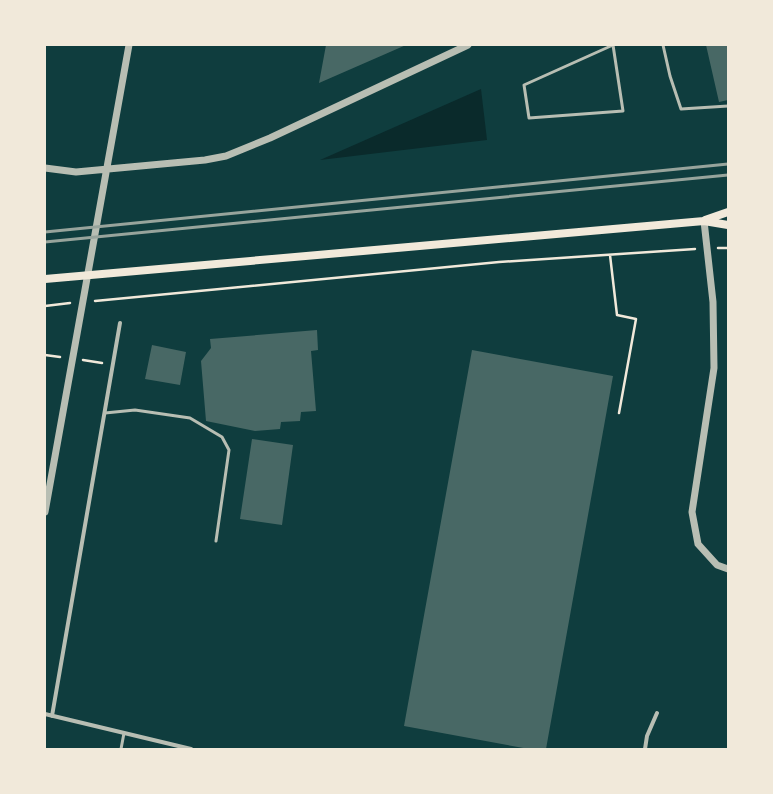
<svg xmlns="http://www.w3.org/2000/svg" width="773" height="794" viewBox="0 0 773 794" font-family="'Alegreya Sans',sans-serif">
  <rect width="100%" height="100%" fill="#0f3d3e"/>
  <path fill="#0a2a2b" d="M481 89 487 140 320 160Z"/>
  <path fill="#486865" d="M326 45H406L319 83Z
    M706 45H728V100L719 102Z
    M317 330 318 350 311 351 316 411 301 412 300 421 281 422 280 429 255 431 206 421 201 361 211 348 210 339Z
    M152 345 186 352 180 385 145 379Z
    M472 350 613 376 546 749H529L404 726Z
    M252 439 293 445 282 525 240 519Z"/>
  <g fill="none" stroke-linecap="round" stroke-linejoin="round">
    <path stroke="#f1e9da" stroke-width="2.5" d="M718 248H728
      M610 255 617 315 636 319 619 413
      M95 301 499 262 695 249
      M45 306 70 303
      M45 355 60 357
      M83 360 102 363"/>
    <path stroke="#b8beb3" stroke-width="3" d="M613 45 524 85 529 118 623 111 613 45
      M663 45 670 76 681 109 728 106
      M105 413 135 410 190 418 222 437 229 450 216 541
      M121 749 124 733"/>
    <path stroke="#b8beb3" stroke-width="4" d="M45 714 191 749
      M52 716 120 323
      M645 749 647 736 657 713"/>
    <path stroke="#b8beb3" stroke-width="7" d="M45 168 76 172 205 160 226 156 270 138 468 45
      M704 221 713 302 714 368 692 512 698 544 717 565 728 569
      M45 512 129 45"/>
    <path stroke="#f1e9da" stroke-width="8" d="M705 220 728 212
      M45 279 704 221 728 225"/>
    <path stroke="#97a49c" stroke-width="3" d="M45 232 728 164
      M45 242 728 175"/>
  </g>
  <rect width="773" height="794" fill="none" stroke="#f1e9da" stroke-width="92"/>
</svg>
